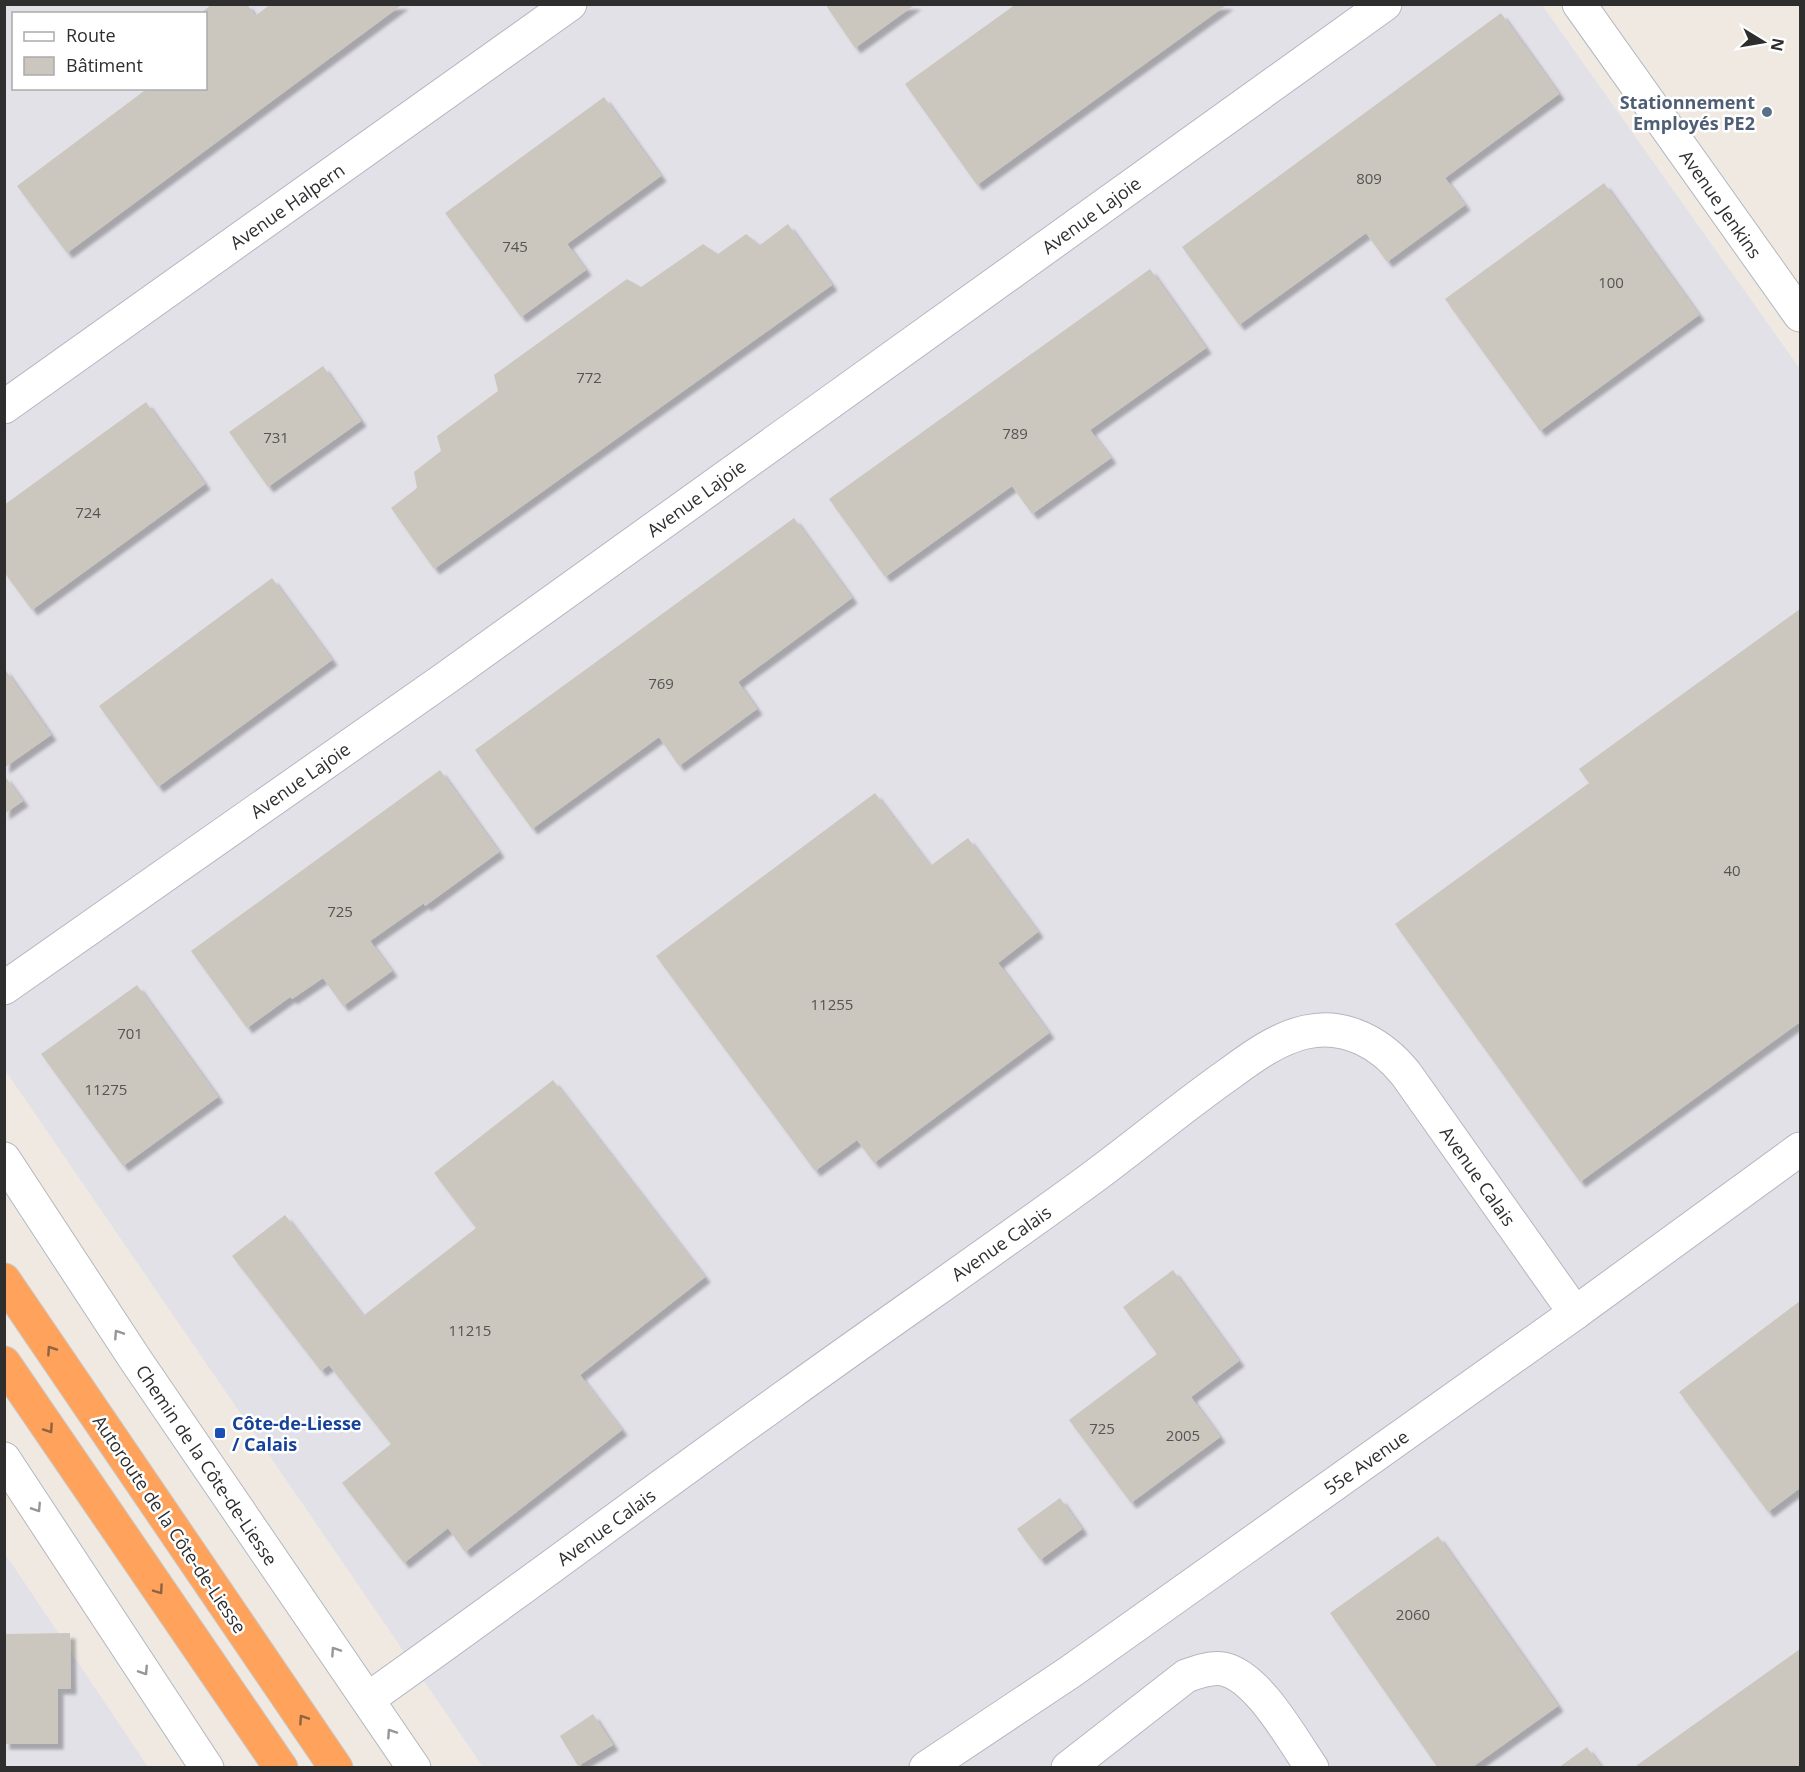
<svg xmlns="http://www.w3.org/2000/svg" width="1805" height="1772" viewBox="0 0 1805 1772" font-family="'Open Sans',sans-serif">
  <defs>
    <filter id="shadow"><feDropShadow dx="5.5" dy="5.5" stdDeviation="1.5" flood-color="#0004"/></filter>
  </defs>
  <rect width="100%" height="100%" fill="#efe9e1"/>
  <path fill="#e3e1e8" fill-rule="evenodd" d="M4 5H1542L1800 369V1767H483L5 1070ZM14 14H206V88H14Z
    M4 1553 12 1564 148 1767H5Z"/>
  <path fill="#cbc7bf" filter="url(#shadow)" d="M212 4H247L255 16 271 4H403L67 253 17 186 148 88H206V14H200Z
    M825 4H916L855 48Z
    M1016 4H1228L977 185 905 84Z
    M1501 13 1559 94 1445 178 1465 205 1387 262 1366 233 1239 325 1182 247Z
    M604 97 661 176 567 244 586 270 521 317 445 213Z
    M1604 183 1699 315 1540 431 1445 299Z
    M788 224 832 285 434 569 391 508 417 488 414 472 441 451 437 436 498 391 494 375 627 279 641 287 703 244 718 254 746 234 760 245Z
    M1150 269 1206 348 1090 430 1111 458 1032 514 1012 486 885 577 829 499Z
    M323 366 361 421 268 487 229 432Z
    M146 402 205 484 32 610 4 572V505Z
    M794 518 852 598 738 682 757 709 679 766 659 737 532 829 475 750Z
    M272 578 332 660 158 787 99 706Z
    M1800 609V1022L1580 1182 1395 924 1589 783 1579 769Z
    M4 668 51 735 4 768Z
    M440 770 499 852 425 906 424 903 370 941 392 971 343 1006 323 978 292 999 290 997 247 1028 191 951Z
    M4 775 23 801 4 814Z
    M875 793 930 866 968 838 1038 932 998 963 1049 1033 874 1163 857 1140 815 1171 656 956Z
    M137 985 218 1097 123 1166 41 1054Z
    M553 1080 705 1277 580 1375 622 1430 465 1552 448 1528 404 1563 342 1483 391 1444 329 1365 321 1371 232 1256 285 1215 363 1316 476 1228 434 1173Z
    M1173 1270 1239 1361 1191 1397 1220 1437 1131 1503 1069 1420 1157 1354 1123 1307Z
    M1800 1301V1488L1768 1512 1679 1392Z
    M1060 1498 1082 1529 1040 1560 1017 1529Z
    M1438 1536 1558 1706 1471 1768H1438L1330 1613Z
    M70 1633 71 1689H58V1744H4V1634Z
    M1800 1649V1768H1633Z
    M593 1714 613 1745 578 1766 560 1736Z
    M1587 1747 1602 1768H1558Z"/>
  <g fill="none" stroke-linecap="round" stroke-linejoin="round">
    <defs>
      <path id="street" d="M1579 4 1800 315
        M4 407 570 4
        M4 988 446 678 1385 4
        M1575 1313 1800 1149
        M1068 1768 1186 1676C1197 1672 1211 1667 1223 1669 1258 1676 1292 1739 1312 1768"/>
      <path id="secondary" d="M4 1159 135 1359 414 1768
        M4 1459 207 1768
        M368 1699C508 1600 646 1496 786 1396 887 1323 991 1252 1092 1178 1138 1144 1182 1107 1229 1074 1252 1057 1278 1038 1306 1032 1346 1023 1382 1044 1406 1074L1575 1313 1070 1672 926 1768"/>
      <path id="highway" d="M4 1280 336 1768
        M4 1363 281 1768"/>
    </defs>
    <use href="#street" stroke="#b4b7c1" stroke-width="35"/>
    <use href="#secondary" stroke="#b4b7c1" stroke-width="35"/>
    <use href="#highway" stroke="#c9c9c9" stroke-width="35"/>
    <use href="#street" stroke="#fff" stroke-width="33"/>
    <use href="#secondary" stroke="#fff" stroke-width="33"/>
    <use href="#highway" stroke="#ffa35c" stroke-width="33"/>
  </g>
  <defs><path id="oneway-chevron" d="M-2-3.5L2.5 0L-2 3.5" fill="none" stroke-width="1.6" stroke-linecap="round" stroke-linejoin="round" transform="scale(1.5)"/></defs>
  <g stroke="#969696">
    <use href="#oneway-chevron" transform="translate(118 1334) rotate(-123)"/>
    <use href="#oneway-chevron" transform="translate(37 1508) rotate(57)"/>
    <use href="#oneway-chevron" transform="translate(335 1651) rotate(-124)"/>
    <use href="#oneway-chevron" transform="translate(144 1671) rotate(57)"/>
    <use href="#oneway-chevron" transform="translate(391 1733) rotate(-124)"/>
  </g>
  <g stroke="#8c6343">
    <use href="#oneway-chevron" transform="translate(51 1350) rotate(-124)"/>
    <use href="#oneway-chevron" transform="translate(49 1429) rotate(56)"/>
    <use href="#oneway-chevron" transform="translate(159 1590) rotate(55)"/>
    <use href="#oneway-chevron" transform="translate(303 1719) rotate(-124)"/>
  </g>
  <circle fill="#5c6f8a" stroke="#fff" stroke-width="2" cx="1767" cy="112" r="6"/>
  <rect fill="#1a4fb4" stroke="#fff" stroke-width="2" x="214" y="1427" width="12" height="12" rx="3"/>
  <g text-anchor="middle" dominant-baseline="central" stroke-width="5" stroke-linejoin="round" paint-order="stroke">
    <g font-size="15" fill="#555452">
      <text x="1369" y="178">809</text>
      <text x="515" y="246">745</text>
      <text x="1611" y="282">100</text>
      <text x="589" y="377">772</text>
      <text x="1015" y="433">789</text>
      <text x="276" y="437">731</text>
      <text x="88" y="512">724</text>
      <text x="661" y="683">769</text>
      <text x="1732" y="870">40</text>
      <text x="340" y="911">725</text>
      <text x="832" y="1004">11255</text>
      <text x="130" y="1033">701</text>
      <text x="106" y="1089">11275</text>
      <text x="470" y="1330">11215</text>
      <text x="1102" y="1428">725</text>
      <text x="1183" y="1435">2005</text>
      <text x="1413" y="1614">2060</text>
    </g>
    <g font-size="18" font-weight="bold" fill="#4e5e75" stroke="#fff" text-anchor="end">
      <text x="1755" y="102">Stationnement<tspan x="1755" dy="21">Employés PE2</tspan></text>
    </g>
    <g font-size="18" fill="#2e2e2e" stroke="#fff">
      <text transform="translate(1721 204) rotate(55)">Avenue Jenkins</text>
      <text transform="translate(287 206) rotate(-35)">Avenue Halpern</text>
      <text transform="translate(1091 215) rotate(-36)">Avenue Lajoie</text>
      <text transform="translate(696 498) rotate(-36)">Avenue Lajoie</text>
      <text transform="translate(300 780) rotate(-35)">Avenue Lajoie</text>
      <text transform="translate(1478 1176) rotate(55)">Avenue Calais</text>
      <text transform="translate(1001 1243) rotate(-35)">Avenue Calais</text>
      <text transform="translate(1366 1462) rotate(-35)">55e Avenue</text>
      <text transform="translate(207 1465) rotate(56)">Chemin de la Côte-de-Liesse</text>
      <text transform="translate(170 1524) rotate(56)">Autoroute de la Côte-de-Liesse</text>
      <text transform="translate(606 1527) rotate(-36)">Avenue Calais</text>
    </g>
    <g font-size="18" font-weight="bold" fill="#164399" stroke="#fff" text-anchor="start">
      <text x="232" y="1423">Côte-de-Liesse<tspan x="232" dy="21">/ Calais</tspan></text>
    </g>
  </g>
  <rect width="1805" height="1772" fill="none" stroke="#2e2e2e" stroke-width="12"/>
  <rect x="12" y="12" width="195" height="78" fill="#ffffff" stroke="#ababab" stroke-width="1.5"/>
  <rect x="24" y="32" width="30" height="9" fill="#ffffff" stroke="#ababab" stroke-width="1.5"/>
  <text x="66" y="42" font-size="18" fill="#2e2e2e">Route</text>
  <rect x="24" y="57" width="30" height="18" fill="#cbc7bf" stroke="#ababab" stroke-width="1.5"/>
  <text x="66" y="72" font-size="18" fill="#2e2e2e">Bâtiment</text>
  <g transform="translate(1763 42) rotate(101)" stroke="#ffffff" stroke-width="4.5" paint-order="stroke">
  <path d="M0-4.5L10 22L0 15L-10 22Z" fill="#2e2e2e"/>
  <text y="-9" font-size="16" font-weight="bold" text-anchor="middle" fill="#2e2e2e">N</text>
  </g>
</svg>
